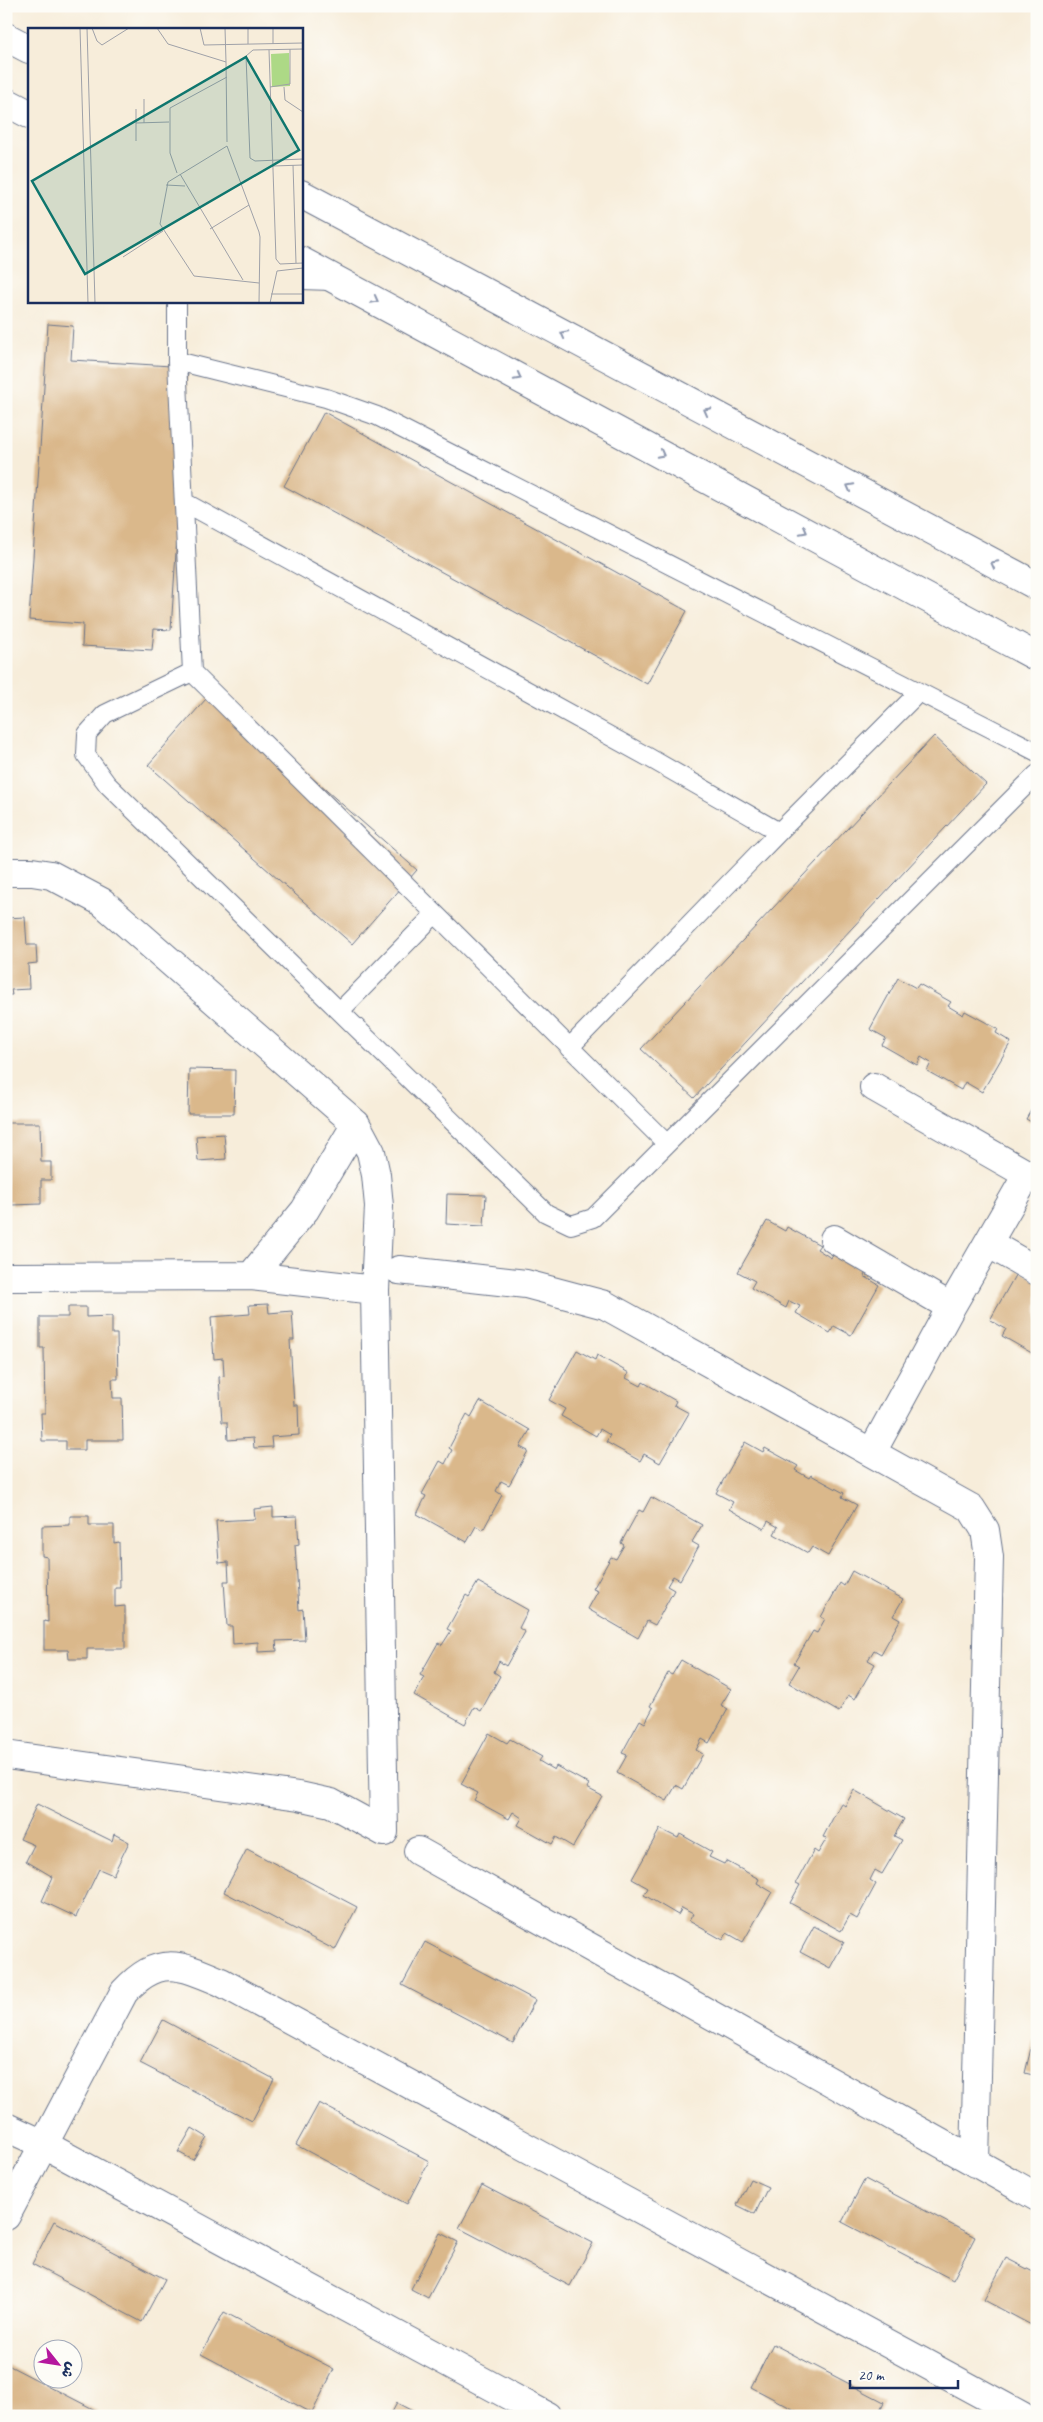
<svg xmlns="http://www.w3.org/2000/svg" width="1043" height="2422" viewBox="0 0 1043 2422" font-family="Caveat,'Playpen Sans Arabic',sans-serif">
  <rect width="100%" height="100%" fill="#fdfcf7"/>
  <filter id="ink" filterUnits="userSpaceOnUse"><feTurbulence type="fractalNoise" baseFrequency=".02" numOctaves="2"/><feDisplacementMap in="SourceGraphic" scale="10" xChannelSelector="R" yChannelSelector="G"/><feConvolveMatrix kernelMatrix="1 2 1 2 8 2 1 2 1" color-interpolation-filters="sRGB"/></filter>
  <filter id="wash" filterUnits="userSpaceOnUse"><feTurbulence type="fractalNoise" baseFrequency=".0096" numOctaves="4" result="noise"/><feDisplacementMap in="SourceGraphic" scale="20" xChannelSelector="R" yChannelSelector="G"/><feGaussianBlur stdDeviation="1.12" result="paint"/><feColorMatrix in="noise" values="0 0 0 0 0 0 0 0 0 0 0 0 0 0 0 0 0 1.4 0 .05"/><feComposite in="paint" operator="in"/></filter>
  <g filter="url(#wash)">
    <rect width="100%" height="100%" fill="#f7edda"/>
    <g id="blocks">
      <path fill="#dab88b" d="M48 324 73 326 71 360 188 367 171 630 154 629 152 650 82 646 83 624 29 620Z
        M324 412 687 611 647 684 284 486Z
        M213 691 417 870 352 944 148 765Z
        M934 736 986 784 694 1098 641 1049Z
        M25 917 27 945H36L37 963 28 964 29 989 11 990 12 995H6V918Z
        M898 978 916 988 919 984 951 1002 948 1006 963 1015 965 1011 998 1029 996 1033 1011 1042 982 1092 965 1082 961 1090 927 1071 931 1063 921 1057 917 1065 882 1045 886 1038 870 1029Z
        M189 1069 235 1070 234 1114H188Z
        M1037 1100V1125L1026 1119Z
        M6 1123H40L41 1162H51V1180H41V1204L12 1205V1201H6Z
        M224 1134 226 1159 198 1161 196 1136Z
        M447 1194 486 1195 484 1226 446 1224Z
        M767 1221 785 1231 787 1227 820 1245 817 1249 831 1258 833 1254 866 1272 864 1276 879 1285 851 1335 834 1326 830 1333 796 1313 800 1306 789 1301 786 1308 751 1288 755 1281 738 1272Z
        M1018 1270 1037 1280V1356L1002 1336 1006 1329 990 1320Z
        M268 1304 269 1313 292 1311 294 1340H290L294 1405H298L299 1435 271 1437 272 1447 254 1448 253 1438 228 1440 227 1422H222L219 1377 224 1376 223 1358 214 1359 211 1317 250 1314 249 1305Z
        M68 1307H86V1317L112 1316V1334H117L118 1379H112L113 1398H122L123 1440H85V1450H66V1441H42L41 1413H45L44 1348H40V1317H68Z
        M577 1350 595 1360 597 1355 629 1373 626 1378 641 1386 643 1382 676 1401 674 1405 689 1413 660 1463 644 1454 640 1461 606 1442 610 1435 600 1429 596 1436 561 1416 565 1409 549 1400Z
        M480 1401 530 1430 520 1447 528 1451 509 1485 501 1481 496 1491 502 1495 483 1530 476 1526 467 1542 417 1514 426 1496 422 1494 440 1461 445 1464 452 1450 449 1448 467 1414 471 1417Z
        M745 1442 763 1452 765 1448 798 1466 795 1470 809 1478 811 1475 844 1493 842 1497 857 1505 828 1556 812 1547 808 1553 774 1534 778 1527 768 1521 764 1529 729 1509 733 1502 716 1493Z
        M651 1497 702 1525 692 1542 699 1546 680 1580 673 1576 667 1586 674 1590 655 1625 647 1621 638 1638 588 1609 598 1591 593 1589 611 1557 616 1559 624 1545 621 1543 639 1510 643 1512Z
        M273 1507V1517L297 1516 299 1544 295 1545 299 1610 303 1609 305 1640 276 1641 277 1651 258 1652V1642L233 1644 232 1626H227L224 1581H229L228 1562 219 1563 216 1521 255 1519 254 1509Z
        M70 1516H89V1525H114V1543L119 1542 120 1588H115V1607L125 1606V1649H87V1659H69L68 1650H44V1621L48 1622 47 1557 42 1556V1526L70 1525Z
        M852 1571 903 1599 893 1616 900 1620 881 1654 874 1650 868 1660 875 1664 855 1699 848 1695 839 1712 789 1683 799 1666 794 1663 813 1631 817 1633 825 1619 821 1617 840 1583 844 1586Z
        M478 1582 528 1610 519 1628 525 1632 506 1666 499 1661 494 1672 500 1676 481 1711 474 1707 465 1724 414 1695 424 1677 420 1675 438 1643 442 1645 451 1631 447 1629 466 1595 469 1597Z
        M681 1660 731 1689 721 1705 728 1709 709 1743 702 1739 696 1750 703 1754 683 1789 676 1785 667 1801 617 1773 627 1755 622 1753 640 1720 645 1723 653 1708 650 1706 668 1673 672 1675Z
        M489 1733 507 1743 510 1739 542 1757 539 1761 554 1770 556 1766 589 1784 587 1788 602 1796 573 1847 556 1837 552 1844 518 1825 522 1818 513 1812 509 1819 474 1800 478 1793 461 1784Z
        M854 1790 904 1819 894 1836 902 1840 882 1874 875 1870 870 1880 876 1884 857 1919 850 1915 841 1931 790 1903 800 1885 796 1883 814 1850 818 1853 827 1838 823 1837 841 1803 845 1806Z
        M37 1804 112 1841 114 1834 129 1842 113 1875 99 1869 76 1917 42 1901 53 1877 26 1861 34 1845 20 1839Z
        M660 1829 678 1838 680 1834 712 1852 709 1857 724 1864 726 1861 759 1879 757 1883 772 1892 743 1942 727 1933 723 1940 689 1921 693 1914 682 1908 678 1915 644 1895 648 1888 632 1879Z
        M247 1849 357 1907 335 1950 224 1892Z
        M814 1926 844 1942 830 1968 800 1952Z
        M425 1942 535 2000 513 2043 402 1985Z
        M163 2020 274 2079 252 2121 140 2063Z
        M1033 2040 1037 2041V2076L1025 2073Z
        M319 2103 429 2161 407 2204 296 2145Z
        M192 2128 207 2137 193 2160 178 2152Z
        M750 2179 768 2187 755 2214 737 2205Z
        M865 2179 975 2237 953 2280 842 2222Z
        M482 2185 593 2243 570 2286 459 2228Z
        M54 2221 165 2279 142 2322 32 2264Z
        M440 2233 458 2242 428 2298 411 2289Z
        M1006 2258 1037 2274V2328L984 2300Z
        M224 2312 334 2369 312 2413 201 2354Z
        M773 2344 884 2402 877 2416H806L751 2387Z
        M6 2364 97 2411 95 2416H6Z
        M397 2403 422 2416H390Z"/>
    </g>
  </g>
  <g filter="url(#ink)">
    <use href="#blocks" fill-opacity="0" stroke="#687289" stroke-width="1"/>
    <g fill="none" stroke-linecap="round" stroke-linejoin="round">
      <defs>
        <path id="lane" d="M301 280 331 281
          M177 301V361L192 672 666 1143
          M177 361 326 398 377 416 1037 752
          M184 502 648 757 779 832 919 692
          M192 672 105 714 87 734 86 755 107 784 546 1213 571 1225 593 1218 1037 774
          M340 1011 435 914
          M569 1048 779 832"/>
        <path id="street" d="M6 872H32L51 875 102 902 356 1124 371 1152 376 1175 379 1206 375 1290 384 1832 331 1803 299 1796 6 1755
          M874 1087 1037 1180
          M834 1239 951 1307
          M988 1243 1037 1271
          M399 1270 526 1284 605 1305 971 1508 985 1530 989 1557 975 2163
          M251 1276 305 1210 356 1124
          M6 1277 251 1276 375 1290
          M872 1452 951 1307 1027 1175
          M418 1851 1037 2197
          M6 2127 43 2144 547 2416
          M6 2216 124 1992C158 1955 179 1964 221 1982L1022 2416"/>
        <path id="highway" d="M6 37 29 49
          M6 102 29 114
          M301 194 1037 586
          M301 261 1037 657"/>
      </defs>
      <use href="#lane" stroke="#687289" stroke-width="20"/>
      <use href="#street" stroke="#687289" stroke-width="30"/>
      <use href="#highway" stroke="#687289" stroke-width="30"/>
      <use href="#lane" stroke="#fff" stroke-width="18"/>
      <use href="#street" stroke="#fff" stroke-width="28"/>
      <use href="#highway" stroke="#fff" stroke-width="28"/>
    </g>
    <defs><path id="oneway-chevron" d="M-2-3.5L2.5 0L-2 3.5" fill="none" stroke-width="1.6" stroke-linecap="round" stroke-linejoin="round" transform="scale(1.25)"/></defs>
    <g stroke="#8d97ae">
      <use href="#oneway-chevron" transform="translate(375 300) rotate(28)"/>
      <use href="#oneway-chevron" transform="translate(564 334) rotate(-152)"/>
      <use href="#oneway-chevron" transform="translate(518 377) rotate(28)"/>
      <use href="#oneway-chevron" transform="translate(707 411) rotate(-152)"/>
      <use href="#oneway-chevron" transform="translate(661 454) rotate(28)"/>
      <use href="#oneway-chevron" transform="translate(850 487) rotate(-152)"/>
      <use href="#oneway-chevron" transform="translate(804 531) rotate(28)"/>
      <use href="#oneway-chevron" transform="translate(994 564) rotate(-152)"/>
    </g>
  </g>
  <g transform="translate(28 28)">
    <rect width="275" height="275" fill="#f7edda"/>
    <path d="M261 25 262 58 244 59 243 26Z" fill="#add986"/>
    <path fill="none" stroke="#9fa1a8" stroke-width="1" d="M52 0 60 275M59 0 67 275M64 0 69 13 74 17 101 0M129 0 140 16 198 34 199 114M172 0 176 17 275 15M197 0 198 34M220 0V16M245 0V16M275 21 225 22 218 28 222 130 227 133 275 131M241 22 248 231 252 236 275 235M242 59 262 56V21M256 59 257 72 275 84M116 71V95M108 81V113M108 95 141 94M265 137 268 235M245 138 275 137M149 145 142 125V80L199 49M152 146 215 252M138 157 157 158M182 201 221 177M95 229 135 203M243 266H275M231 275 232 209 231 204 199 118 140 154 132 196 166 248 231 255M242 275 249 243 275 240"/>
    <path fill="#0f766e" fill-opacity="0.15" stroke="#0f766e" stroke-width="2.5" d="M218 29 271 122 57 246 4 153Z"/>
    <rect width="275" height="275" fill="none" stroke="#1b2f5e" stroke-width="2.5"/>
  </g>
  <rect width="1043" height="2422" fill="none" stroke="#fdfcf7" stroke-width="25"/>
  <g transform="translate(58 2364) rotate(120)"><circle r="24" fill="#fdfcf7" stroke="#a3aaba"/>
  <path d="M0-4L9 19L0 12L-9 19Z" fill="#b5179e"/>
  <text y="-8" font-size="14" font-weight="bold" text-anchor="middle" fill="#1b2f5e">ش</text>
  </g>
  <path d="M850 2380v8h108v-8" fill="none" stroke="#1b2f5e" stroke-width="2.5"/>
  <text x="858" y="2380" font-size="15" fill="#1b2f5e" stroke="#fdfcf7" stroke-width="4" paint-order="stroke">20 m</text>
</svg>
